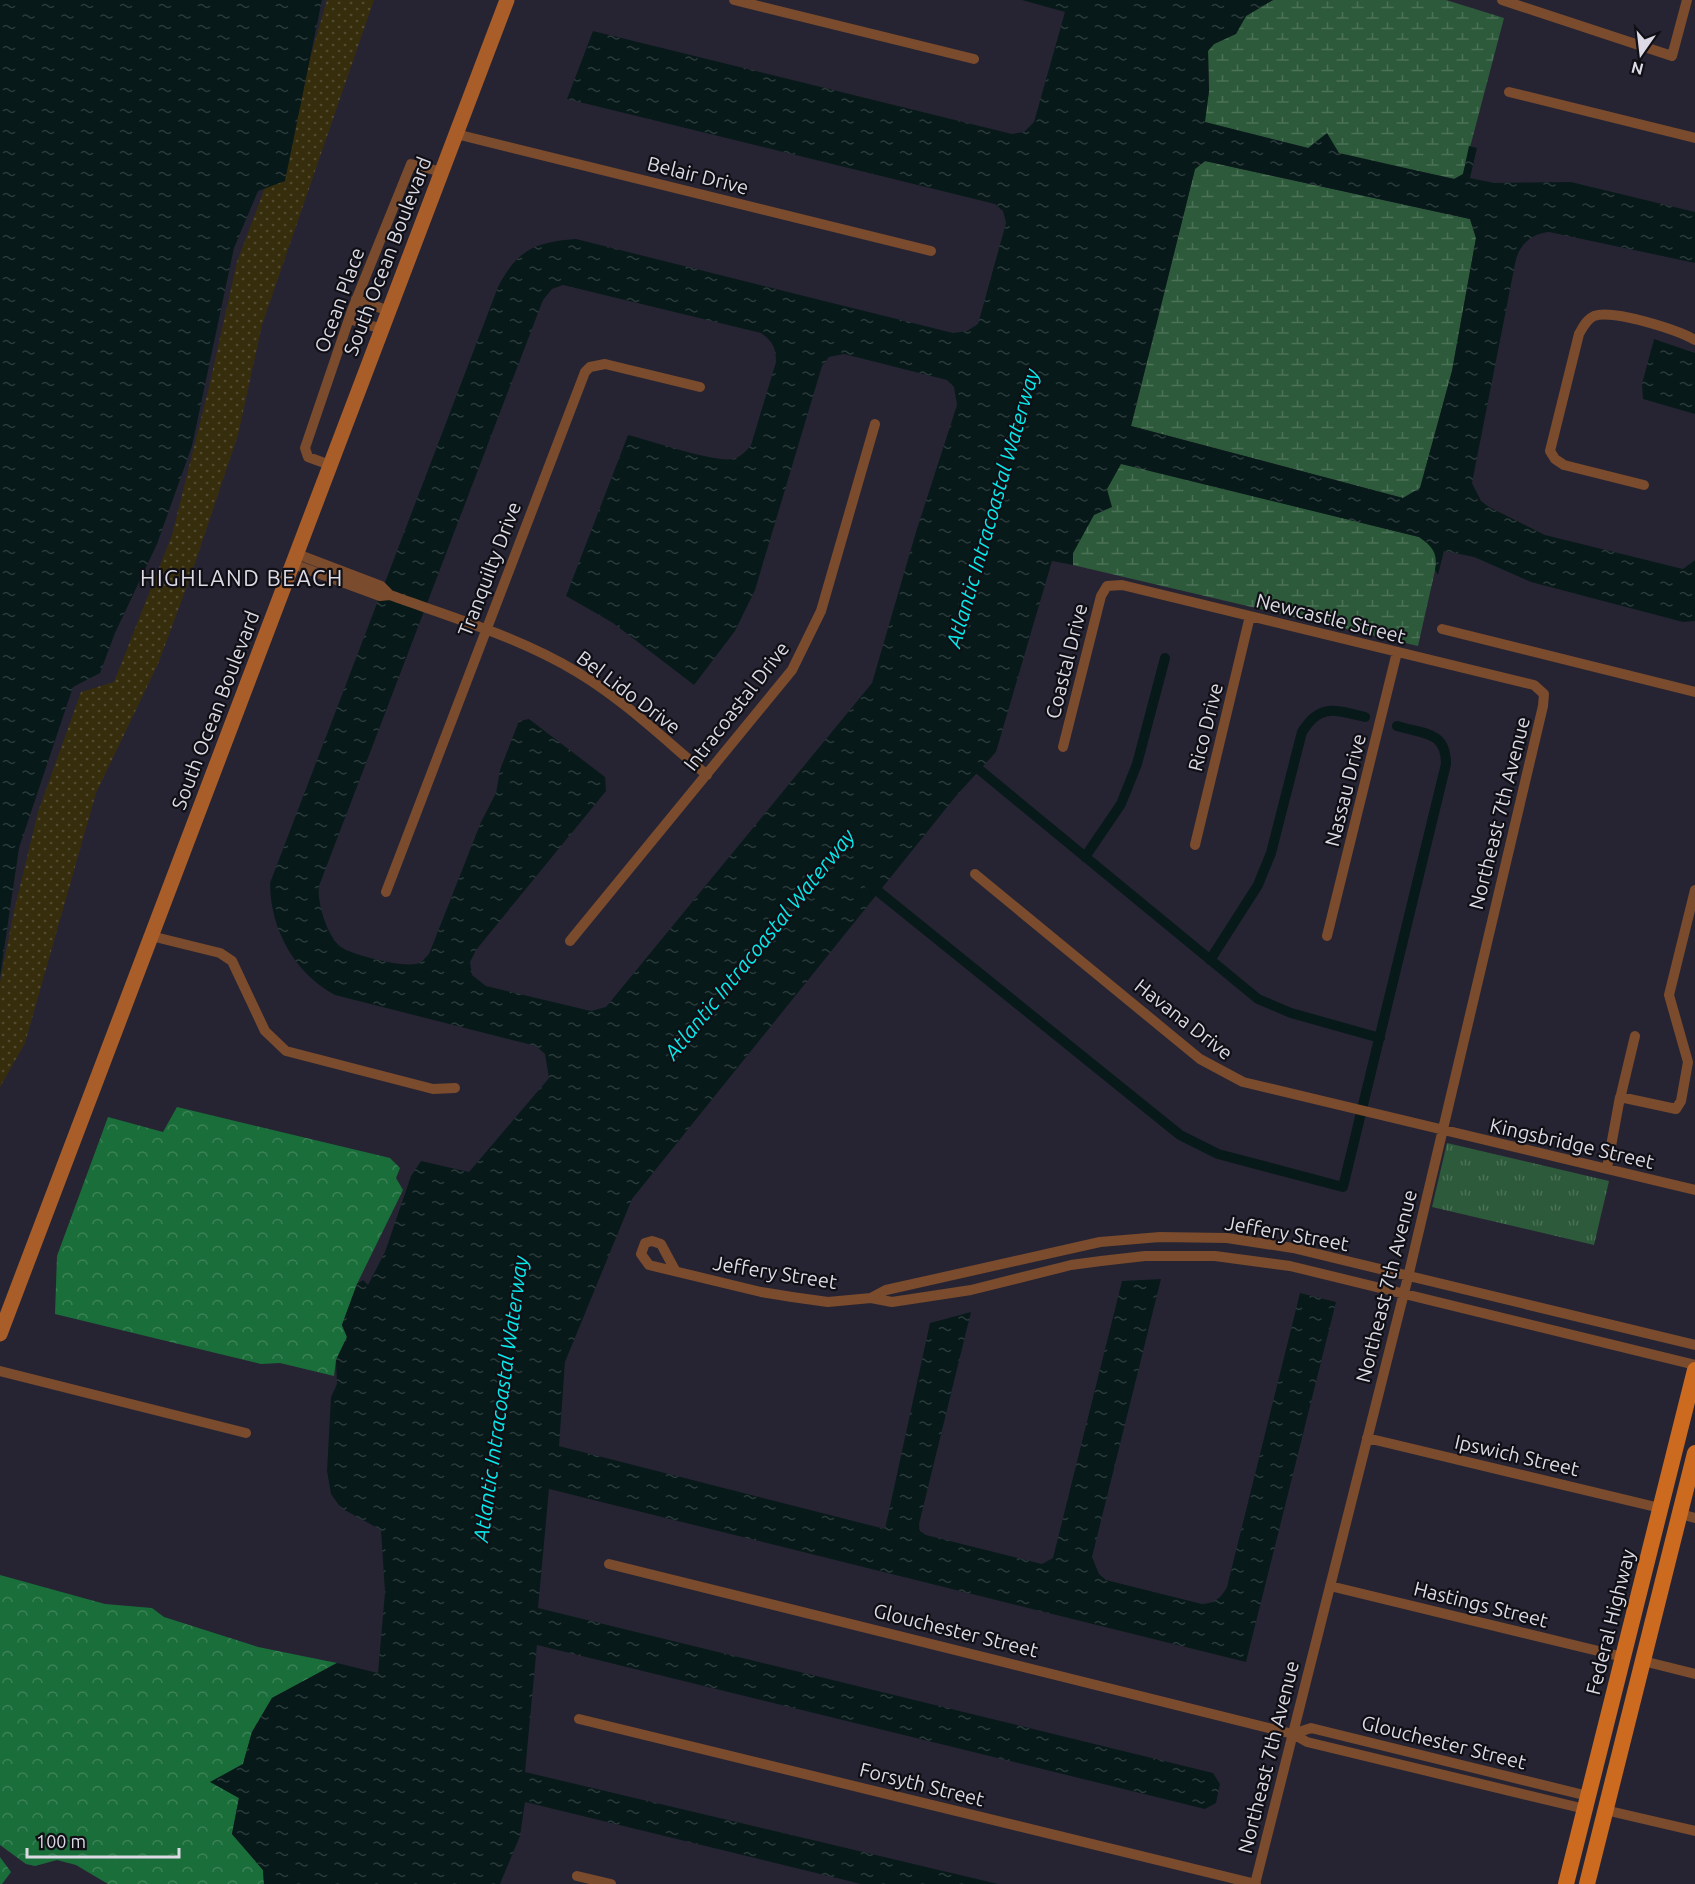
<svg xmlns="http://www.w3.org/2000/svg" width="1695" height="1884" viewBox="0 0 1695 1884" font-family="Ubuntu,sans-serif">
  <defs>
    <pattern id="grass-tufts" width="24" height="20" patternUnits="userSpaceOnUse" patternTransform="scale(1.5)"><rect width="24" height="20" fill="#2d5a3a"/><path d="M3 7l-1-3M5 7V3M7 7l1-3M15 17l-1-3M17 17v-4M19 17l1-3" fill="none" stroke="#4b7156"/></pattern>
    <pattern id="forest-crowns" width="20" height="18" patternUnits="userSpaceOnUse" patternTransform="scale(1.5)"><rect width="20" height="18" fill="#1a6e39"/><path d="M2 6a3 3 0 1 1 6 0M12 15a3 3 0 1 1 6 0" fill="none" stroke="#3b8256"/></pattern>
    <pattern id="wetland-marsh" width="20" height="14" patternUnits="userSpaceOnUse" patternTransform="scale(1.5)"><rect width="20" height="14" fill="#2d5a3a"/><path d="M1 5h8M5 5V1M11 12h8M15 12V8" fill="none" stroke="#4b7156"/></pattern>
    <pattern id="sand-dots" width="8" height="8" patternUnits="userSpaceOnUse" patternTransform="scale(1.5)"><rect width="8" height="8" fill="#362d0d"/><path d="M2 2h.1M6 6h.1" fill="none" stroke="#524b30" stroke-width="1.8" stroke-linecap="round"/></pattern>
    <pattern id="water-ripples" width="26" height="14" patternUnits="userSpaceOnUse" patternTransform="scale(1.5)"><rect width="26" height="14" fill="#081919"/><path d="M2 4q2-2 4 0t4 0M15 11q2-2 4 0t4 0" fill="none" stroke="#2b3a3a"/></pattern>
  </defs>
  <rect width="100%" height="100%" fill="#262433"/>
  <path fill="url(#grass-tufts)" d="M1447 1143 1609 1181 1594 1245 1432 1207Z"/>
  <path fill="url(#forest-crowns)" d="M177 1107 390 1158 400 1168 396 1178 403 1190 357 1284 342 1325 347 1337 336 1360 334 1376 280 1363 261 1364 55 1314 57 1256 108 1117 163 1132Z
    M0 1575 105 1604 152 1608 164 1617 258 1647 337 1663 272 1698 252 1732 243 1764 211 1782 239 1798 232 1834 263 1870 264 1884H108L76 1865 57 1860 35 1866 26 1864 0 1845Z
    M0 1857 11 1872 2 1884H0Z"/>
  <path fill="url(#wetland-marsh)" d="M1273 0H1446L1504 18 1463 174 1455 179 1308 148 1204 122 1209 91 1208 51 1214 44 1235 34 1246 16Z
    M1205 161 1470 219 1476 238 1452 371 1420 488 1403 498 1131 426 1195 169Z
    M1121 463 1419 537 1433 546 1438 557 1418 646 1073 565V553Z"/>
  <path fill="url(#sand-dots)" d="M327 0H374L262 325 238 435 190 578 158 664 96 793 25 1043 0 1087V982L14 911 38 812 81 692 114 682 172 535 209 387 237 262 298 100Z"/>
  <path fill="url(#water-ripples)" fill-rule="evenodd" d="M0 0H322L285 181 258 191 234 248 192 446 157 544 115 633 100 673 73 687 19 848 0 977Z
    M1022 0H1273L1246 16 1236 34 1214 44 1208 51 1209 91 1205 122 1308 148 1327 133 1339 153 1454 179 1463 174 1469 146 1477 148 1470 178 1494 183 1571 182 1695 212V263L1549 232C1532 234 1521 243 1516 259L1472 483 1481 501 1489 507 1545 535 1683 569 1695 560V621L1683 622 1531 582 1474 557 1444 551 1438 575 1435 570C1438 553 1433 547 1419 537L1121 464 1107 489 1112 507 1094 515 1073 553V565L1052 561 996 752 956 796 632 1199 565 1362 559 1446 885 1529 930 1323 971 1312 919 1524 920 1531 926 1535 1042 1564 1053 1558 1122 1281 1161 1279 1092 1557 1099 1574 1106 1580 1202 1604C1215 1603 1221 1598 1227 1587L1300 1293 1336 1302 1246 1662 549 1489 538 1608 1213 1773 1220 1784 1216 1803 1205 1809 537 1645 525 1772 998 1884H861L525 1802 520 1836 500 1884H264L263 1870 232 1834 239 1798 210 1782 243 1764 252 1732 272 1698 337 1663 378 1673 385 1592 381 1530 341 1508 331 1494 327 1471 331 1397 337 1384 336 1360 347 1337 342 1325 357 1284 363 1280 368 1285 385 1252 411 1176 421 1161 469 1172 549 1078 545 1054 536 1046 335 995C295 974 270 929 270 883L498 287C517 250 535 242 576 239L953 333 967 331 978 324 1006 223 1003 211 995 204 567 99 593 31 1012 134 1024 132 1034 122 1065 12ZM1205 161 1470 219 1476 238 1452 371 1420 488 1403 498 1131 426 1195 169ZM563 285 761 333C773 342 776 348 776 362L751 445C746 451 741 457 733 459 715 463 649 440 628 435L566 596 613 623 694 685 735 631 755 590 822 366 829 357 844 354 947 380 954 387 957 405 916 532 872 683 606 1007 591 1011 486 986 472 975 470 962 476 950 606 791 605 777 529 719 519 721 500 770 496 793 481 822 429 954C426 957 422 962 419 963 407 969 352 955 341 947 327 936 317 903 319 886L543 300 552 289Z
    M1654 339 1695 353V414L1643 399 1642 384Z"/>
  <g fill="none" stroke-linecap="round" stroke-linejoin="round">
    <path stroke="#081919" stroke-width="10" d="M970 762 1258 999 1291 1013 1380 1038
      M1085 857 1121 804 1137 764 1165 658
      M869 884 1180 1135 1218 1154 1343 1187 1446 764C1446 731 1424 734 1397 726
      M1210 960 1258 885 1271 853 1302 732C1320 703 1335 710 1365 717"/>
    <path stroke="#7a4b2c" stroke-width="10" d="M734 0 974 59
      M1502 0 1672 56 1687 0
      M1509 92 1695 138
      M456 134 931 251
      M356 299 389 311
      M349 319 382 329
      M330 465 308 457 305 448 352 310 411 164 442 172
      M1644 485 1564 465 1555 459 1550 451 1579 334C1583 327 1587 319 1594 316 1613 309 1678 330 1695 340
      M297 554 381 586 390 595C453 618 519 637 577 672 624 700 665 740 707 775
      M293 564 380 596 390 595
      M1442 629 1695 692
      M1063 747 1101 596 1107 586 1122 585 1534 685 1544 694 1543 706 1408 1277 1255 1884
      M1195 845 1250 616
      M975 874 1200 1059 1243 1082 1695 1190
      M386 892 585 372 590 367 605 364 700 387
      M151 936 220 953 232 961 265 1031 286 1051 433 1089 455 1088
      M1327 936 1397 652
      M570 941 792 670 821 611 875 424
      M1619 1103 1635 1036
      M1607 1168 1620 1097 1676 1109 1681 1101 1688 1062 1669 995 1695 890
      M675 1270 661 1244 652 1241 645 1243 641 1254 649 1265 761 1292 792 1297 828 1302 871 1298 892 1302 971 1290 1071 1265 1101 1261 1145 1256H1215L1290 1266 1695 1365
      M871 1298 886 1290 1100 1242 1160 1237 1227 1238 1293 1248 1695 1345
      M0 1371 246 1433
      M1367 1438 1660 1508
      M1680 1514 1695 1518
      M609 1564 1293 1734
      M1330 1586 1623 1657
      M1643 1661 1695 1674
      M579 1719 1256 1884
      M1585 1809 1307 1742 1293 1734 1311 1728 1588 1796
      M1605 1810 1695 1831
      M577 1876 611 1884"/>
    <path stroke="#a95d28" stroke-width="15" d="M0 1334 507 0"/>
    <path stroke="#cc6b20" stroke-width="16" d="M1566 1884 1695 1370
      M1587 1884 1695 1453"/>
  </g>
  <g text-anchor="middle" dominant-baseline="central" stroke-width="4.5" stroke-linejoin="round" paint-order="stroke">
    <g font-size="20" fill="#dcdbe5" stroke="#0f0f15">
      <text transform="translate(698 175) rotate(14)">Belair Drive</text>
      <text transform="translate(387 256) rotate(-69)">South Ocean Boulevard</text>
      <text transform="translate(339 300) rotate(-70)">Ocean Place</text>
      <text transform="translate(489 569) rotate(-69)">Tranquilty Drive</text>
      <text transform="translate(1331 618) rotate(14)">Newcastle Street</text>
      <text transform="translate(1066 661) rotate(-76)">Coastal Drive</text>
      <text transform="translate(629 692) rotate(37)">Bel Lido Drive</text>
      <text transform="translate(736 706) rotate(-52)">Intracoastal Drive</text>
      <text transform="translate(215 710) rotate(-69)">South Ocean Boulevard</text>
      <text transform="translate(1205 727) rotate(-76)">Rico Drive</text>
      <text transform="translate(1345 790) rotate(-76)">Nassau Drive</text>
      <text transform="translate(1499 813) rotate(-76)">Northeast 7th Avenue</text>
      <text transform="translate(1184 1019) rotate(38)">Havana Drive</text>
      <text transform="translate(1572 1143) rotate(13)">Kingsbridge Street</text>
      <text transform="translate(1287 1233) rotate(10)">Jeffery Street</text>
      <text transform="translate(775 1272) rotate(9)">Jeffery Street</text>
      <text transform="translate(1386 1286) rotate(-76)">Northeast 7th Avenue</text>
      <text transform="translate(1517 1455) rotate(13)">Ipswich Street</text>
      <text transform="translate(1481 1604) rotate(14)">Hastings Street</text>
      <text transform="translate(1610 1622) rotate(-76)">Federal Highway</text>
      <text transform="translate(956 1630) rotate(14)">Glouchester Street</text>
      <text transform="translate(1444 1742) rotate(14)">Glouchester Street</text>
      <text transform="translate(1268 1757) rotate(-76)">Northeast 7th Avenue</text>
      <text transform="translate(922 1784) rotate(14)">Forsyth Street</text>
    </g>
    <g font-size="21" font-style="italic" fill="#06eaeb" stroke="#0f0f15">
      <text transform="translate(992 508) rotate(-74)">Atlantic Intracoastal Waterway</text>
      <text transform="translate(759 944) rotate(-51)">Atlantic Intracoastal Waterway</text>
      <text transform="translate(500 1399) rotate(-82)">Atlantic Intracoastal Waterway</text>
    </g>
    <g font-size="22" letter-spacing="1.5" fill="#dcdbe5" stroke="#0f0f15">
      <text x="242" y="577">HIGHLAND BEACH</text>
    </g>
  </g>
  <g transform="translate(1641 54) rotate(194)" stroke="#0f0f15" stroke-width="4.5" paint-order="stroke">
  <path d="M0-4.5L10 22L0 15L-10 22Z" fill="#dcdbe5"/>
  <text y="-9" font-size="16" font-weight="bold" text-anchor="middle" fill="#dcdbe5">N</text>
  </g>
  <path d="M27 1848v9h152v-9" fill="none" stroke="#dcdbe5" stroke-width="3"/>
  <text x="36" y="1848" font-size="18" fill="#dcdbe5" stroke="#0f0f15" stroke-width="4.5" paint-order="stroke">100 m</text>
</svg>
